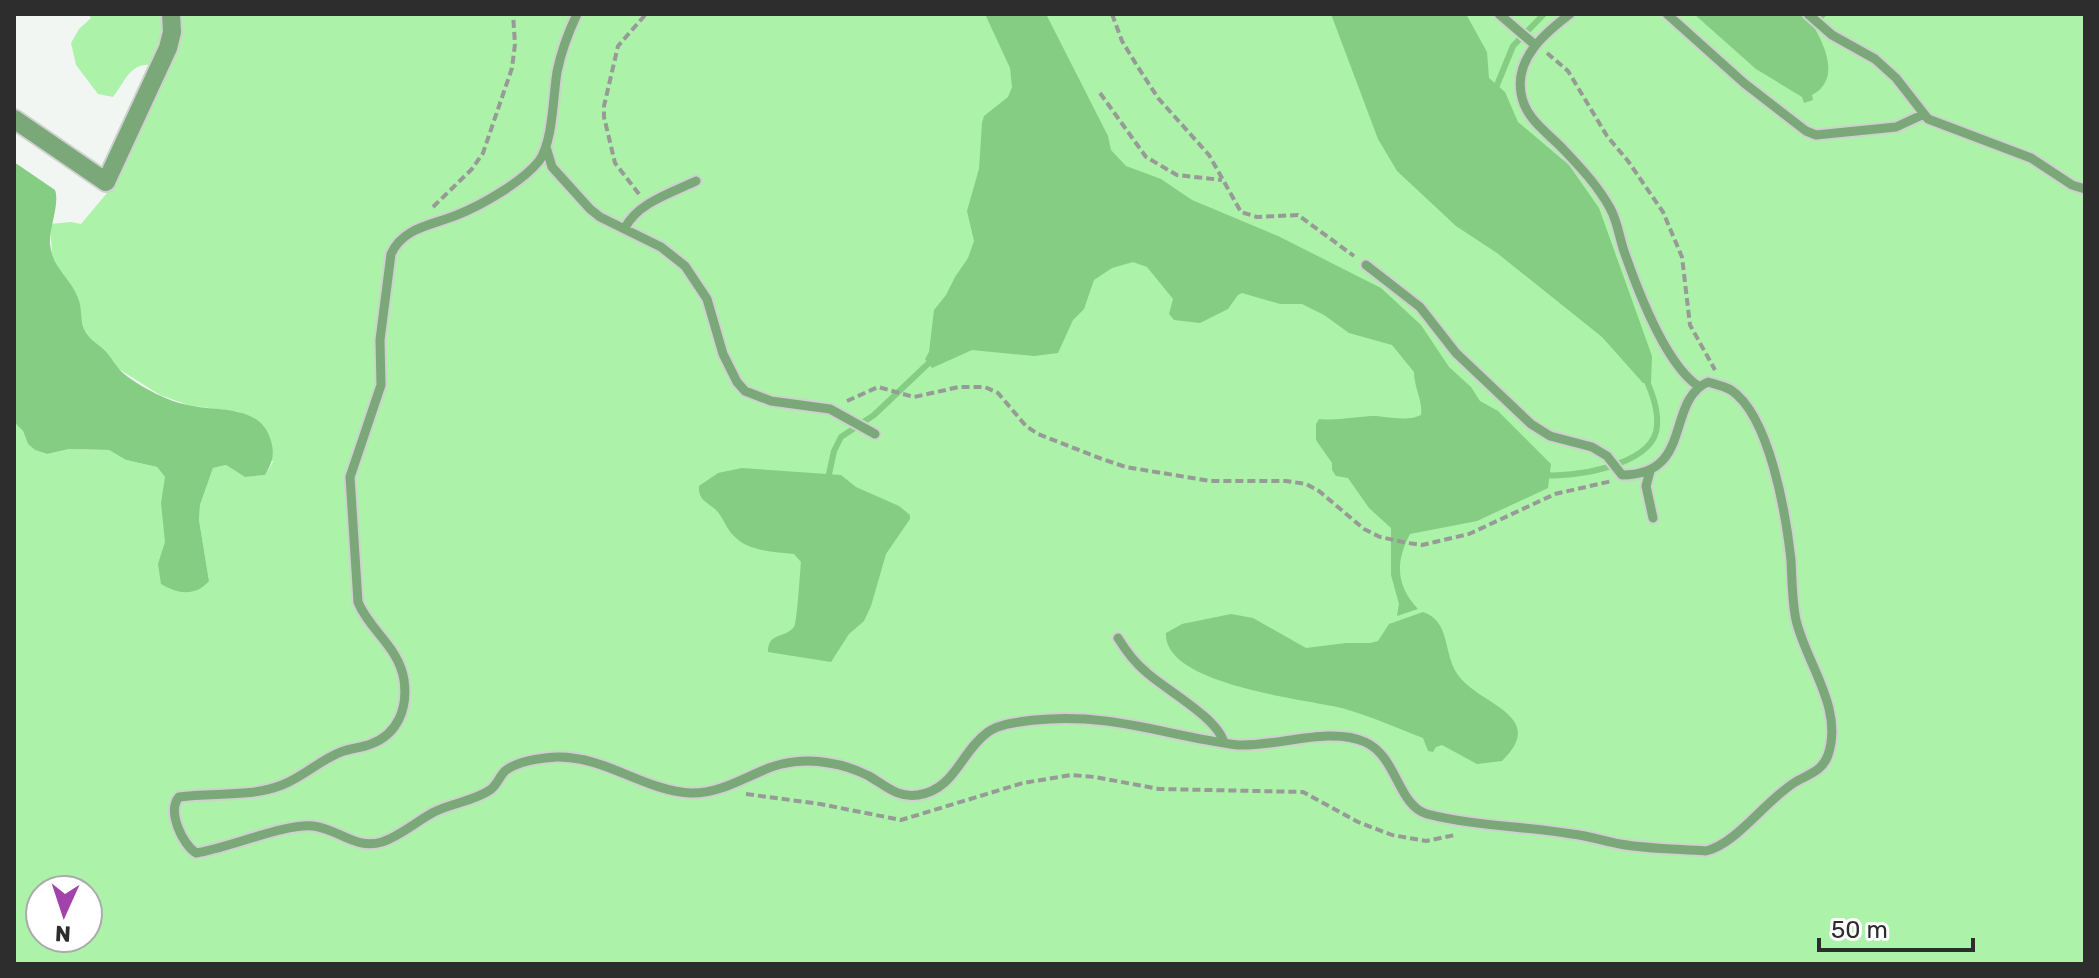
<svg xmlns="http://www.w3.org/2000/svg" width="2099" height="978" viewBox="0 0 2099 978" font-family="Rubik,sans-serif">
  <rect width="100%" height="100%" fill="#f2f6f2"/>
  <path fill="#acf2a9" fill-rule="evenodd" d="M87 14H161C174 29 159 50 152 65 129 63 126 81 113 97L98 94 76 65 71 43 79 29 91 18Z
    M177 14H2085V964H14V422L23 431 28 444 35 450 47 454 69 449 109 450 126 460 157 467 165 477 209 581 199 520 200 505 213 468 226 465 245 477 265 475 273 462 240 412 188 405 160 395 114 366 109 355 85 333 80 315 78 298 60 272 52 254 50 224 71 222 81 224 112 187ZM40 890H88V938H40Z"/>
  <path fill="#85cd82" d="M985 14H1046L1108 136 1111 150 1126 166 1161 179 1192 200 1278 236 1381 288 1421 325 1449 367 1471 387 1480 401 1498 411 1551 464 1548 488 1477 521 1410 534C1395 562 1396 586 1418 609L1397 616 1399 604 1391 575V528L1369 508 1348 478 1336 476 1332 470V463L1316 440V424L1319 419C1337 421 1353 417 1371 416 1386 416 1408 422 1421 415 1423 401 1414 387 1414 372L1392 345 1349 333 1324 315 1302 304H1280L1242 293 1238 295 1228 309 1200 323 1174 320 1169 314 1173 299 1147 267 1133 262 1112 268 1094 280 1084 309 1073 320 1058 353 1034 356 972 350 932 368 925 359 929 352 934 310 946 295 955 277 968 258 974 241 967 211 979 169 982 123 984 116 1008 97 1012 87 1010 68Z
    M1331 14H1466L1487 52 1489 78 1505 92 1518 122 1569 165 1599 208 1652 356 1651 382 1643 383 1602 337 1497 253 1456 226 1397 171 1378 139Z
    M1694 14H1828L1814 27C1826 48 1840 80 1812 95L1813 100 1804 103 1802 97 1756 69Z
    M14 162 55 190C60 204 49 227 50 244 53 270 71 278 78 298 83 309 79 322 86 333 91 341 102 346 108 354 115 363 118 370 128 377 145 389 167 401 188 405 218 412 261 404 271 441 275 455 272 463 265 475L245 477 226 465 213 468 200 505 199 520 209 581C195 597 178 594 161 584L158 564 165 542 161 503 165 477 157 467 126 460 109 450 69 449 47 454 35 450 28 444 23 431 14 422Z
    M742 468 841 475 856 487 899 506 910 515V519L886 554 871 606 864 621 849 634 831 662 768 652C768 632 784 639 794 627 797 624 800 571 801 562L794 554C775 552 747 551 734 536 726 529 724 518 716 510 707 502 698 500 699 486L718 473Z
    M1423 612C1451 621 1443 655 1458 675 1479 705 1549 715 1502 761L1477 764 1442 745 1436 747 1433 752 1428 751 1423 738C1397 728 1370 716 1342 708 1305 699 1163 685 1166 633L1182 624 1231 614 1253 618 1306 648 1346 643H1370L1378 641 1389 624Z"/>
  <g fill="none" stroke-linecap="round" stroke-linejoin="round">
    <path stroke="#85cd82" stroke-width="6" d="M1495 90 1513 46 1544 14
      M829 474 834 451 841 437 874 415 932 360
      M1543 475C1572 478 1647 466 1656 432 1660 415 1652 392 1645 377"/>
    <defs>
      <path id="lane" d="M577 14C568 33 561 52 557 72 553 96 553 142 539 161 522 182 482 205 457 215 433 225 403 227 391 254L380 340 381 385 350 477 358 602C369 630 399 647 404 680 408 708 398 734 371 744 361 748 351 748 341 752 320 760 303 777 282 785 248 798 214 792 179 797 167 811 182 844 196 853 228 848 286 823 313 826 339 829 355 850 382 842 400 836 417 821 434 812 452 803 474 801 490 790 497 785 499 777 505 771 517 761 541 758 557 757 605 756 643 790 690 793 717 794 740 780 764 770 784 761 808 759 829 763 843 765 857 770 869 776 886 786 897 798 918 795 955 790 961 751 988 732 1001 723 1020 722 1035 720 1111 712 1166 736 1238 745 1276 747 1330 726 1365 742 1397 756 1398 806 1427 814 1474 826 1524 826 1572 834 1589 836 1604 841 1620 844 1648 849 1678 849 1706 851 1738 843 1765 800 1797 781 1810 774 1823 770 1828 755 1844 708 1806 663 1796 620 1792 601 1792 579 1791 560 1786 515 1770 416 1731 390 1724 386 1715 384 1708 382 1665 401 1694 475 1622 475L1607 456 1592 447 1550 436 1531 424 1456 353 1420 307 1366 265
        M1499 14 1535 45
        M1570 14C1545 33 1515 58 1521 93 1525 119 1547 132 1564 150 1581 168 1598 186 1610 208 1618 222 1619 238 1625 254 1638 291 1666 364 1698 386
        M1667 14 1744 83 1806 131 1816 135 1896 127 1922 115
        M1808 14 1832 35 1875 59 1896 78 1928 119 2031 158 2072 185 2085 189
        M546 147 552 167 590 209 600 217 661 247 685 266 707 299 723 354 737 382 745 391 771 401 830 409 875 434
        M625 228C637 203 673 192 696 181
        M1650 471 1646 486 1653 518
        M1118 638C1126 651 1134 662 1146 672 1166 690 1218 718 1224 743"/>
      <path id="street" d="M14 119 106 182 168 48 172 32 171 14"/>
    </defs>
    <use href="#lane" stroke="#ced2ce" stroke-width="13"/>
    <use href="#street" stroke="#ced2ce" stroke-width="22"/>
    <path stroke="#979a97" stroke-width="4" stroke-dasharray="8 4" stroke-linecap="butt" d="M1112 14 1122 41 1136 64 1158 98 1209 155 1241 212 1257 217 1298 215 1354 256
      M1547 53 1568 71 1607 136 1628 161 1663 212 1682 257 1690 325 1715 370
      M1100 93 1146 157 1177 175 1222 180
      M639 194 615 163 604 117V106L618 46 646 14
      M433 207 472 169 483 153 512 68 515 44 513 14
      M847 401 878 387 914 397 959 387H985L998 393 1026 426 1038 434 1102 459 1126 467 1210 481H1286L1306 484 1319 491 1364 529 1380 537 1408 543 1422 545 1469 534 1555 494 1612 481
      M746 794 820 804 901 820 1023 783 1071 775 1095 777 1159 789 1303 792 1358 822 1392 835 1426 841 1455 835"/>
    <use href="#lane" stroke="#7ba879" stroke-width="9"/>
    <use href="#street" stroke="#7ba879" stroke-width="18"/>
  </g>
  <rect width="2099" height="978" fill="none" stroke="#2c2d2c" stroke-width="32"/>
  <g transform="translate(64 914) rotate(183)"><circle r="38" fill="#ffffff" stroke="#ababab" stroke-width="2"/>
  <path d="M0-6L14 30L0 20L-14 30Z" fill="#a243ac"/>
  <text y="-12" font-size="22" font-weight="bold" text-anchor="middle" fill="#2c2d2c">N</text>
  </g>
  <path d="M1819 938v12h154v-12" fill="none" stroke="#2c2d2c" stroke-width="4"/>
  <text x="1831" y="938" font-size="24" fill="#2c2d2c" stroke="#ffffff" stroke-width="6" paint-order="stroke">50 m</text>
</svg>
